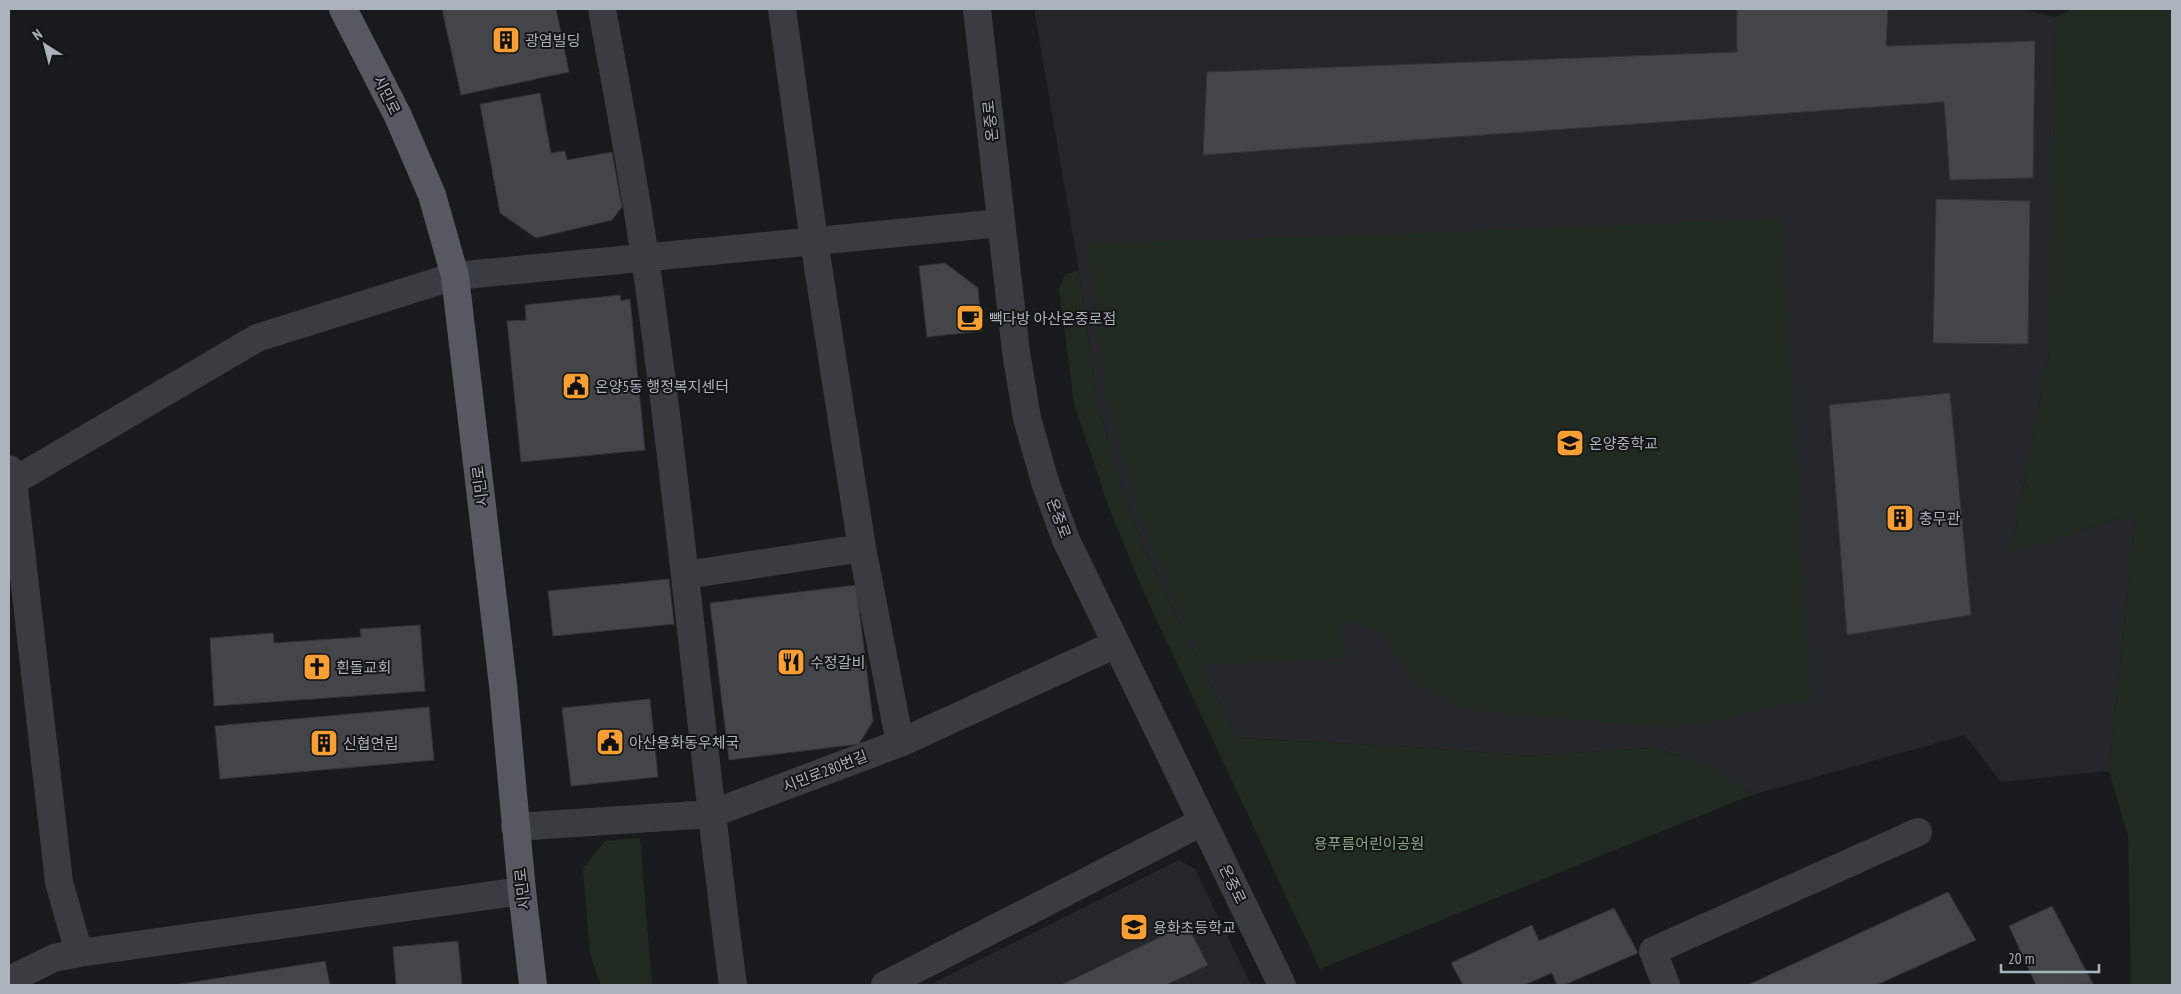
<svg xmlns="http://www.w3.org/2000/svg" width="2181" height="994" viewBox="0 0 2181 994" font-family="'PT Sans Narrow','Noto Sans KR',sans-serif">
  <rect width="100%" height="100%" fill="#191a1c"/>
  <path fill="#252629" d="M1034 9H2020L2055 17 2051 342 2011 552 2136 513 2109 771 2001 782 1965 735 1752 795 1711 766 1654 748 1528 756 1411 747 1236 738 1142 544 1122 489 1096 397 1079 271Z
    M1179 860 1195 869 1251 985H929Z"/>
  <path fill="#212a21" d="M2074 9H2172V985H2131L2128 836 2109 771 2136 513 2011 553 2051 342 2055 17Z
    M1781 219 1810 702 1771 706 1721 719 1667 727 1462 709 1416 682 1381 631 1340 619 1344 658 1203 665 1148 539 1106 393 1089 243 1299 238Z
    M1079 271 1096 397 1122 489 1142 544 1236 738 1411 747 1528 756 1654 748 1711 766 1752 795 1320 969 1144 593 1111 513 1074 404 1059 289 1065 274Z
    M640 838 652 985H601L590 955 583 868 605 841Z"/>
  <path fill="#434549" stroke="#333438" d="M442 9H556L569 72 461 95Z
    M1737 9H1888L1886 46 2035 41 2033 178 1950 180 1944 102 1203 155 1207 72 1737 52Z
    M540 93 551 153 565 151 567 160 612 152 622 207 612 220 536 238 500 213 480 104Z
    M1936 199 2030 201 2028 344 1933 343Z
    M945 263 978 288 982 331 927 337 919 266Z
    M620 295 621 301 630 299 645 450 521 462 507 321 526 320 525 305Z
    M1950 393 1971 615 1847 635 1829 405Z
    M669 579 674 624 553 636 548 591Z
    M856 585 873 721 859 744 729 760 710 603Z
    M420 625 425 691 214 706 210 638 273 633 274 643 361 637 360 629Z
    M650 699 658 777 571 786 562 708Z
    M429 707 434 760 220 779 215 726Z
    M1948 892 1976 940 1876 985H1748Z
    M2052 906 2093 984 2036 985 2009 926Z
    M1614 908 1638 953 1564 985H1557L1552 973 1524 985H1463L1451 963 1532 925 1539 941Z
    M1187 924 1208 965 1166 985H1061Z
    M458 941 462 985H396L393 947Z
    M325 961 330 985H175Z"/>
  <g fill="none" stroke-linecap="round" stroke-linejoin="round">
    <path stroke="#3a3c41" stroke-width="28" d="M602 9C617 92 633 174 645 258 680 500 701 743 733 985
      M782 9 814 241 862 548 900 743
      M977 9 1016 352 1027 418 1045 482 1066 540 1282 985
      M9 469 13 481 59 882 79 953
      M9 484 257 338 455 276 1001 223
      M686 575 862 548
      M515 827 711 814 900 743 1116 644
      M9 980 54 958 79 953 522 891
      M885 985 1202 822
      M1666 985 1653 951 1918 832"/>
    <path stroke="#565960" stroke-width="28" d="M343 9 398 116 432 195 455 276 503 685 522 891 533 985"/>
  </g>
  <defs>
    <symbol id="building-square" viewBox="-11 -11 22 22"><rect x="-9" y="-9" width="18" height="18" rx="4" fill="#f99f34" stroke="#141517"/><path d="M-4-6H4V6H1V3H-1V6H-4ZM-2.5-4.3h1.7v1.8h-1.7ZM.8-4.3h1.7v1.8H.8ZM-2.5-1h1.7V.8h-1.7ZM.8-1h1.7V.8H.8Z" fill="#111"/></symbol>
    <symbol id="cafe-square" viewBox="-11 -11 22 22"><rect x="-9" y="-9" width="18" height="18" rx="4" fill="#f99f34" stroke="#141517"/><path d="M-5.5-4.5H6V0H3Q3 3.5 0 3.5H-2.5Q-5.5 3.5-5.5 0ZM3-3.2v2h1.7v-2ZM-6 4.5H4V6H-6Z" fill="#111"/></symbol>
    <symbol id="civic-square" viewBox="-11 -11 22 22"><rect x="-9" y="-9" width="18" height="18" rx="4" fill="#f99f34" stroke="#141517"/><path d="M-.6-6.5H3V-4.5H.6V-3L4-1V1h2V6H-6V1h2V-1L-.6-3ZM-1.2 2.5V6h2.4V2.5Z" fill="#111"/></symbol>
    <symbol id="school-square" viewBox="-11 -11 22 22"><rect x="-9" y="-9" width="18" height="18" rx="4" fill="#f99f34" stroke="#141517"/><path d="M0-5L7-2L0 1L-7-2ZM-4 1L0 2.5L4 1V4Q0 6-4 4Z" fill="#111"/></symbol>
    <symbol id="restaurant-square" viewBox="-11 -11 22 22"><rect x="-9" y="-9" width="18" height="18" rx="4" fill="#f99f34" stroke="#141517"/><path d="M-5-6h1v4h1v-4h1v4h1v-4h1v5L-1.5 .5V6h-2V.5L-5-1ZM5-6V6H3V1.5H1.5Q1.5-4 5-6Z" fill="#111"/></symbol>
    <symbol id="church-square" viewBox="-11 -11 22 22"><rect x="-9" y="-9" width="18" height="18" rx="4" fill="#f99f34" stroke="#141517"/><path d="M-1.2-6h2.4v3.5h3.3v2.4h-3.3V6h-2.4V-.1h-3.3v-2.4h3.3Z" fill="#111"/></symbol>
  </defs>
  <g fill-rule="evenodd">
    <use href="#building-square" x="490" y="24" width="32" height="32"/>
    <use href="#cafe-square" x="954" y="302" width="32" height="32"/>
    <use href="#civic-square" x="560" y="370" width="32" height="32"/>
    <use href="#school-square" x="1554" y="427" width="32" height="32"/>
    <use href="#building-square" x="1884" y="502" width="32" height="32"/>
    <use href="#restaurant-square" x="775" y="646" width="32" height="32"/>
    <use href="#church-square" x="301" y="651" width="32" height="32"/>
    <use href="#civic-square" x="594" y="726" width="32" height="32"/>
    <use href="#building-square" x="308" y="727" width="32" height="32"/>
    <use href="#school-square" x="1118" y="911" width="32" height="32"/>
  </g>
  <g text-anchor="middle" dominant-baseline="central" stroke-width="4" stroke-linejoin="round" paint-order="stroke">
    <g font-size="15" fill="#abb2bc" stroke="#141517" text-anchor="start">
      <text x="525" y="40">광염빌딩</text>
      <text x="989" y="318">빽다방 아산온중로점</text>
      <text x="595" y="386">온양5동 행정복지센터</text>
      <text x="1589" y="443">온양중학교</text>
      <text x="1919" y="518">충무관</text>
      <text x="810" y="662">수정갈비</text>
      <text x="336" y="667">흰돌교회</text>
      <text x="629" y="742">아산용화동우체국</text>
      <text x="343" y="743">신협연립</text>
      <text x="1153" y="927">용화초등학교</text>
    </g>
    <g font-size="15" fill="#abb2bc" stroke="#141517">
      <text transform="translate(387 95) rotate(64)">시민로</text>
      <text transform="translate(990 121) rotate(-96)">온중로</text>
      <text transform="translate(480 486) rotate(-97)">시민로</text>
      <text transform="translate(1059 518) rotate(69)">온중로</text>
      <text transform="translate(825 771) rotate(-21)">시민로280번길</text>
      <text transform="translate(1233 884) rotate(64)">온중로</text>
      <text transform="translate(522 889) rotate(-96)">시민로</text>
    </g>
    <g font-size="15" fill="#84a782" stroke="#141517">
      <text x="1369" y="843">용푸름어린이공원</text>
    </g>
  </g>
  <rect width="2181" height="994" fill="none" stroke="#abb2bc" stroke-width="20"/>
  <g transform="translate(45 45) rotate(324)" stroke="#141517" stroke-width="4" paint-order="stroke">
  <path d="M0-4L9 19L0 12L-9 19Z" fill="#abb2bc"/>
  <text y="-8" font-size="14" font-weight="bold" text-anchor="middle" fill="#abb2bc">N</text>
  </g>
  <path d="M2001 964v8h98v-8" fill="none" stroke="#abb2bc" stroke-width="2.5"/>
  <text x="2008" y="964" font-size="15" fill="#abb2bc" stroke="#141517" stroke-width="4" paint-order="stroke">20 m</text>
</svg>
